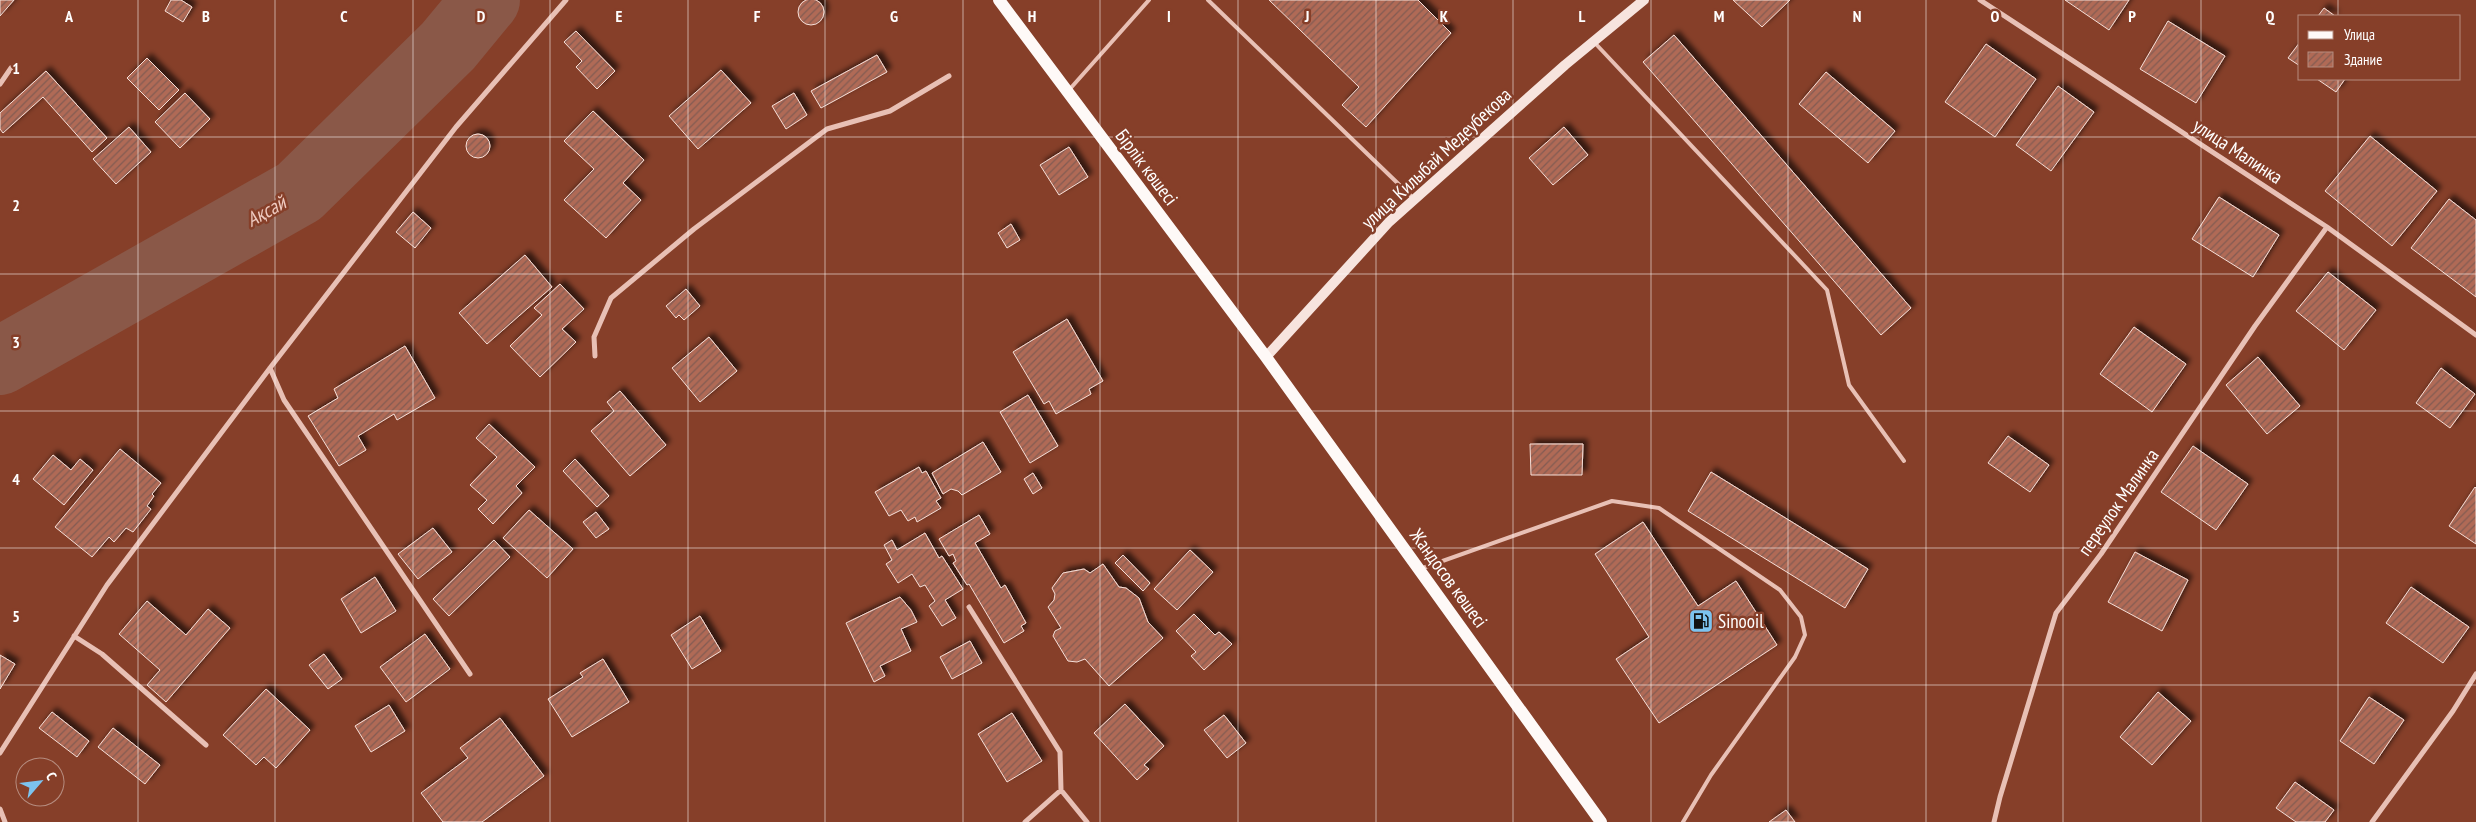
<svg xmlns="http://www.w3.org/2000/svg" width="2476" height="822" viewBox="0 0 2476 822" font-family="'PT Sans Narrow',sans-serif">
  <defs>
    <pattern id="building-hatch" width="6" height="6" patternUnits="userSpaceOnUse" patternTransform="scale(1.25)"><rect width="6" height="6" fill="#b06a56"/><path d="M-1 1l2-2M0 6l6-6M5 7l2-2" fill="none" stroke="#835c52"/></pattern>
    <filter id="shadow"><feDropShadow dx="4.5" dy="-4.5" stdDeviation="2.5" flood-color="#0009"/></filter>
  </defs>
  <rect width="100%" height="100%" fill="#863f29"/>
  <g fill="none" stroke-linecap="round" stroke-linejoin="round">
    <path stroke="#8a5848" stroke-width="68" d="M0 361 299 192 448 46 486 0"/>
  </g>
  <path fill="url(#building-hatch)" stroke="#f6dfd8" filter="url(#shadow)" d="M798 12a13 13 0 1 1 26 0a13 13 0 1 1-26 0Z
    M0 0H14L0 16Z
    M171 0H181L192 7 183 22 165 11Z
    M1269 0H1418L1451 33 1366 127 1342 105 1359 87Z
    M1733 0H1790L1762 27Z
    M2065 0H2129L2109 30Z
    M2324 8 2335 16H2318Z
    M2168 21 2225 56 2196 103 2140 69Z
    M576 31 615 71 597 89 576 67 582 61 564 42Z
    M1674 35 1911 308 1881 335 1643 62Z
    M2300 42V66L2288 58Z
    M1986 44 2036 79 1995 137 1945 102Z
    M877 55 887 72 821 108 811 91Z
    M147 58 179 90 159 110 127 78Z
    M721 70 751 103 698 149 669 116Z
    M46 71 107 138 92 152 43 97 3 133 0 129V113Z
    M1826 72 1895 131 1868 163 1799 104Z
    M2317 79H2345L2336 92Z
    M2058 86 2094 112 2051 171 2016 145Z
    M185 93 210 119 180 148 155 122Z
    M794 93 807 115 786 129 772 106Z
    M593 111 644 160 623 183 641 200 606 238 564 200 594 169 564 141Z
    M129 127 151 152 116 184 93 159Z
    M1564 127 1588 155 1553 185 1529 158Z
    M466 146a12 12 0 1 1 24 0a12 12 0 1 1-24 0Z
    M2370 136 2437 191 2392 246 2325 191Z
    M1069 147 1088 177 1059 195 1040 165Z
    M2219 197 2279 235 2253 277 2192 239Z
    M2449 199 2476 220V297L2411 248Z
    M413 212 431 228 415 248 396 232Z
    M1011 224 1020 240 1007 248 998 233Z
    M525 255 552 287 487 344 459 313Z
    M2328 272 2376 310 2344 350 2296 311Z
    M560 284 584 309 562 329 576 342 540 377 510 346 542 315 534 308Z
    M686 289 700 306 684 320 679 315 676 318 666 306Z
    M1067 319 1103 381 1089 389 1091 394 1056 414 1049 401 1044 404 1013 352Z
    M2134 327 2186 364 2152 412 2100 374Z
    M709 337 737 371 700 402 672 368Z
    M405 346 435 398 397 420 394 414 358 436 366 450 339 466 308 416 338 398 334 389Z
    M2258 357 2300 406 2267 434 2226 385Z
    M2441 368 2475 394 2450 428 2416 403Z
    M620 391 666 445 630 476 591 431 614 411 607 402Z
    M1028 395 1058 446 1030 463 1000 412Z
    M489 424 535 467 516 486 522 493 493 524 478 509 487 500 470 485 497 457 476 438Z
    M2008 436 2049 465 2030 492 1988 463Z
    M983 442 1001 472 962 495 958 491 951 489 943 494 932 473Z
    M1530 444H1583L1582 475H1531Z
    M2193 446 2248 484 2216 530 2161 492Z
    M120 449 161 483 152 494 154 496 147 506 151 509 133 532 126 528 114 542 109 537 92 557 55 527Z
    M53 455 71 470 80 459 93 470 64 505 33 479Z
    M575 459 609 496 597 507 563 471Z
    M919 467 922 473 926 471 941 498 936 501 941 508 917 522 915 517 908 521 901 510 889 516 875 492Z
    M1711 472 1868 569 1845 608 1688 511Z
    M1033 473 1042 488 1033 494 1024 479Z
    M2475 487 2476 488V544L2449 526Z
    M529 510 573 549 547 578 503 538Z
    M596 512 609 529 596 538 583 522Z
    M979 515 990 534 975 543 1001 588 1005 585 1026 623 1021 626 1024 631 1004 643 969 584 967 585 953 563 956 561 953 554 949 556 939 539Z
    M1643 522 1698 606 1736 581 1777 645 1659 723 1616 659 1649 637 1595 554Z
    M433 528 452 552 418 579 398 554Z
    M925 533 939 558 942 556 963 589 945 600 956 618 942 626 929 606 935 601 925 585 920 587 912 574 898 583 886 564 892 560 884 545 892 540 897 550Z
    M494 540 510 557 449 616 433 599Z
    M1190 550 1213 572 1177 610 1154 589Z
    M2135 552 2188 580 2162 631 2108 602Z
    M1123 555 1150 583 1143 591 1115 563Z
    M1103 564 1119 587 1126 588 1139 598 1148 622 1163 638 1109 686 1085 659 1077 662 1068 661 1053 636 1055 631 1061 628 1048 607 1054 600 1055 594 1052 588 1063 573 1084 569 1090 573Z
    M375 577 396 611 361 633 341 599Z
    M2411 587 2469 627 2443 663 2386 623Z
    M900 597 911 610 917 622 901 629 911 651 880 666 885 676 874 682 846 623Z
    M147 601 186 635 208 609 230 628 166 702 147 685 160 670 119 634Z
    M1194 614 1215 635 1219 632 1232 644 1204 670 1191 656 1196 652 1176 631Z
    M700 616 721 651 692 669 671 635Z
    M425 634 450 669 406 702 380 667Z
    M970 641 982 663 952 679 940 657Z
    M324 654 342 679 328 689 309 665Z
    M0 655 15 664 0 689Z
    M603 659 629 702 572 737 548 699 583 677 580 673Z
    M266 689 310 730 276 768 264 757 256 765 223 735Z
    M2158 692 2191 721 2152 765 2120 737Z
    M2369 697 2404 720 2374 764 2340 741Z
    M1125 704 1164 746 1144 765 1149 769 1137 780 1094 733Z
    M389 705 405 731 371 752 355 726Z
    M52 712 89 741 77 757 39 728Z
    M1012 713 1042 761 1007 782 978 734Z
    M1224 715 1246 743 1227 758 1204 730Z
    M500 718 544 776 482 822H443L421 793 468 758 460 748Z
    M113 728 160 765 145 784 98 747Z
    M2295 782 2334 810 2325 822H2296L2276 808Z
    M1786 810 1795 822H1769Z"/>
  <g fill="none" stroke-linecap="round" stroke-linejoin="round">
    <path stroke="#e8c0b5" stroke-width="4" d="M1208 0 1413 198
      M1594 42 1827 290 1849 385 1904 461
      M1069 90 1149 0
      M1420 569 1612 501 1659 508 1780 590 1801 617 1805 635 1795 657 1711 775 1683 822"/>
    <path stroke="#e8c0b5" stroke-width="5" d="M1980 0 2327 227 2476 335
      M0 84 11 68
      M595 356 594 337 611 298 694 229 827 129 890 111 949 76
      M270 368 284 400 470 674
      M969 607 1060 752 1061 790 1087 822
      M74 636 102 654 206 745
      M0 753 107 585 270 368 456 127 566 0
      M0 809 5 822
      M1025 822 1061 790
      M1994 822 2000 797 2056 613 2101 554 2255 326 2327 227
      M2372 822 2453 711 2476 674"/>
    <path stroke="#f7e4de" stroke-width="10" d="M1266 357 1389 222 1565 65 1644 0"/>
    <path stroke="#fef9f7" stroke-width="12" d="M999 0 1266 357 1601 822"/>
  </g>
  <path fill="none" stroke="#fff" stroke-width="1" stroke-opacity="0.55" d="M138 0V822M275 0V822M413 0V822M550 0V822M688 0V822M825 0V822M963 0V822M1100 0V822M1238 0V822M1376 0V822M1513 0V822M1651 0V822M1788 0V822M1926 0V822M2063 0V822M2201 0V822M2338 0V16M2338 79V822M0 137H2476M0 274H2476M0 411H2476M0 548H2476M0 685H2476"/>
  <defs>
    <symbol id="fuel-square" viewBox="-11 -11 22 22"><rect x="-9" y="-9" width="18" height="18" rx="4" fill="#7cc3ef" stroke="#863f29"/><path d="M-5.5-6h7V0h2V4h1.3V-2.5L3-4.5l.8-.8L6-3V5H2.5V1h-1V6h-7ZM-4.2-4.7v3.2H.2V-4.7Z" fill="#111"/></symbol>
  </defs>
  <g fill-rule="evenodd">
    <use href="#fuel-square" x="1687" y="607" width="28" height="28"/>
  </g>
  <g text-anchor="middle" dominant-baseline="central" stroke-width="5" stroke-linejoin="round" paint-order="stroke">
    <g font-size="19" fill="#fff" stroke="#863f29">
      <text transform="translate(2238 151) rotate(33)">улица Малинка</text>
      <text transform="translate(1436 158) rotate(-43)">улица Килыбай Медеубекова</text>
      <text transform="translate(1147 167) rotate(53)">Бірлік көшесі</text>
      <text transform="translate(2118 502) rotate(-55)">переулок Малинка</text>
      <text transform="translate(1449 578) rotate(54)">Жандосов көшесі</text>
    </g>
    <g font-size="19" fill="#fff" stroke="#863f29" text-anchor="start">
      <text x="1718" y="621">Sinooil</text>
    </g>
    <g font-size="20" font-style="italic" fill="#efcbc1" stroke="#863f29">
      <text transform="translate(266 211) rotate(-29)">Ақсай</text>
    </g>
  </g>
  <g font-size="16" text-anchor="middle" font-weight="bold" fill="#fff" stroke="#863f29" stroke-width="5" stroke-linejoin="round" paint-order="stroke">
    <text x="69" y="22">A</text>
    <text x="206" y="22">B</text>
    <text x="344" y="22">C</text>
    <text x="481" y="22">D</text>
    <text x="619" y="22">E</text>
    <text x="757" y="22">F</text>
    <text x="894" y="22">G</text>
    <text x="1032" y="22">H</text>
    <text x="1169" y="22">I</text>
    <text x="1307" y="22">J</text>
    <text x="1444" y="22">K</text>
    <text x="1582" y="22">L</text>
    <text x="1719" y="22">M</text>
    <text x="1857" y="22">N</text>
    <text x="1995" y="22">O</text>
    <text x="2132" y="22">P</text>
    <text x="2270" y="22">Q</text>
    <text x="16" y="74">1</text>
    <text x="16" y="211">2</text>
    <text x="16" y="348">3</text>
    <text x="16" y="485">4</text>
    <text x="16" y="622">5</text>
  </g>
  <rect x="2298" y="15" width="162" height="65" fill="#863f29" stroke="#b68c7f"/>
  <rect x="2308" y="31" width="25" height="8" fill="#fef9f7" stroke="#b68c7f"/>
  <text x="2344" y="40" font-size="15" fill="#ffffff">Улица</text>
  <rect x="2308" y="52" width="25" height="15" fill="url(#building-hatch)" stroke="#b68c7f"/>
  <text x="2344" y="65" font-size="15" fill="#ffffff">Здание</text>
  <g transform="translate(40 782) rotate(62)"><circle r="24" fill="#863f29" stroke="#b68c7f"/>
  <path d="M0-4L9 19L0 12L-9 19Z" fill="#7cc3ef"/>
  <text y="-8" font-size="14" font-weight="bold" text-anchor="middle" fill="#ffffff">С</text>
  </g>
</svg>
